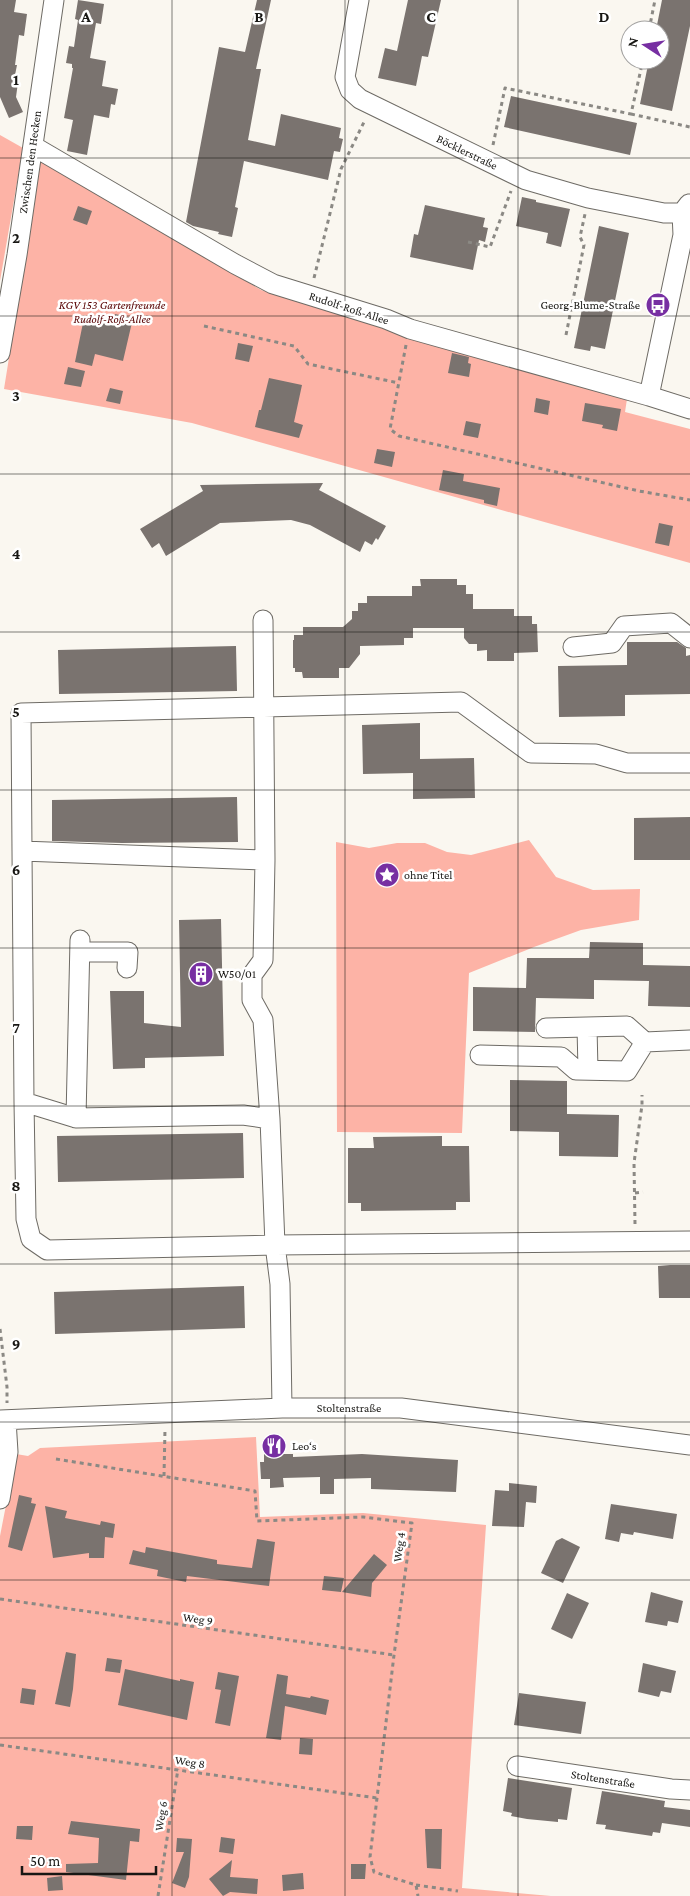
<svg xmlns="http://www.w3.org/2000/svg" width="690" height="1896" viewBox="0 0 690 1896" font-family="'Crimson Pro',serif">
  <rect width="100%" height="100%" fill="#faf7f0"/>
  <path fill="#fdb3a6" d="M0 135 23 148 0 281Z
    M41 158 261 290 627 399 625 412 690 429V563L192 423 4 389Z
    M529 840 556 877 593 890 640 889 639 920 581 930 534 947 469 973 462 1133 337 1132 336 842 369 848 397 843H425L447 852 471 855Z
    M256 1437 260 1517 363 1513 486 1525 462 1888 551 1896H0V1536L16 1454 28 1456 40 1448Z"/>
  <path fill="#7a736f" d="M0 0H16L14 12 27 14 24 36 19 35 15 65H17L15 75H19L16 97 23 112 9 118 0 97Z
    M78 0 104 4 101 24 96 23 90 58 106 61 102 86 118 89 115 105 111 104 109 118 94 115 87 155 67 151 73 120 64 118 73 68H72V64L66 63 69 46 74 47 78 20 75 19Z
    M257 0H271L256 69H261L248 140 275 146 281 114 341 128 339 138 343 139 340 152 334 151 328 180 244 161 235 207 238 208 232 237 218 234 219 232 193 226 186 222 219 47 245 52Z
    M408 0H441L428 57 422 56 416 86 378 78 385 48 397 51Z
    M662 0H690V26L672 111 640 104 649 60H660V30H656Z
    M511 96 637 123 630 155 504 127Z
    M522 197 536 200V202L570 209 561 247 546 243 548 233 516 226Z
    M425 205 485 218 483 227 488 228 485 242 479 240 473 270 410 257 414 234 418 235Z
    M78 206 92 211 87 225 73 220Z
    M599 226 629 233 605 349 591 346 590 351 574 348Z
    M115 314 133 318 123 361 95 354 92 366 75 362 84 318 113 324Z
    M238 343 253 346 249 362 235 359Z
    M452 353 469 357 468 363 471 364 469 377 448 373Z
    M68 367 85 371 81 387 64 384Z
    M269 378 302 385 294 422 303 425 299 438 255 427 259 410H261Z
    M110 388 123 391 120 404 106 401Z
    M536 398 550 401 548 415 534 412Z
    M585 403 621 409 617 431 602 428 603 425 582 421Z
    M466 421 481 424 478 438 463 435Z
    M377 449 395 452 392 467 374 463Z
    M443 470 464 474 463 481 500 488 497 506 484 503V500L439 490Z
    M323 483 319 490 386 526 378 540 376 538 372 545 365 541 360 552 310 525 291 520 220 523 166 556 159 543 152 548 140 529 203 491 200 485Z
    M659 523 673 526 669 546 655 543Z
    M420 579H457V585H466V594H473V609H514V616H532V624H537L538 652 514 653V661H487V650L477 651V644H469L464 638V628H413V638H404V645L360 646V654L349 668H339V678H303L302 672H295V668H293V640H294V635H303V627H343L352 619V611H358V603H367V596H412V586H421Z
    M627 642H677L686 648V656L690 655V694L625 695V716L559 717 558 666 627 665Z
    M236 646 237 691 59 694 58 650Z
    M420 723V759L474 758 475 798 413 799V773L363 774 362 725Z
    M237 797 238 842 122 843 52 841V800Z
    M690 817V860H634V818Z
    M221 919 224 1056 145 1058V1068L113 1069 110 991H144V1023L181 1027 179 920Z
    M590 942 643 943V965L690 966V1007L648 1006 649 981 594 980V999L536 998 535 1032 473 1031V987L526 988 527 958H589Z
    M510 1080 567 1081V1114L619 1115 618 1157 559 1156V1132L510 1131Z
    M243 1133 244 1178 58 1182 57 1136Z
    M442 1136V1146H469L470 1202H456V1210L361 1211V1203H348V1148H374L373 1137Z
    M670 1265H690V1298H659L658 1266Z
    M244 1286 245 1328 55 1334 54 1292Z
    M264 1454H293V1457L362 1454 458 1460 456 1492 371 1489V1478L334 1479V1494H320V1477L283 1478 284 1487 270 1488V1479H261L260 1462H264Z
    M509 1483 537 1486 536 1503 526 1502 524 1527 492 1526 495 1490 509 1491Z
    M19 1495 32 1498 31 1503 36 1504 22 1551 8 1547Z
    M611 1504 677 1514 673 1539 634 1532 633 1535 621 1533 619 1542 605 1539Z
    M45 1506 67 1511 65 1518 100 1525 101 1521 115 1524 113 1538 105 1537 104 1558H89V1553L53 1558Z
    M562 1538 580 1547 563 1583 541 1573 556 1541Z
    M257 1539 275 1542 269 1586 187 1576 186 1582 157 1576 158 1570 129 1564 133 1550 145 1553 146 1547 217 1560V1564L252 1568Z
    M374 1554 387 1565 372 1583 371 1597 342 1592Z
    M324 1576 344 1578 341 1592 322 1590Z
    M651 1592 683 1601 678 1623 668 1621 667 1626 645 1622Z
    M567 1593 589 1603 572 1639 551 1629Z
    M66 1652 76 1654 73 1689 70 1707 55 1704Z
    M107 1658 122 1660 120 1673 105 1671Z
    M643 1663 676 1671 671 1693 661 1691 659 1697 638 1692Z
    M125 1669 180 1681V1679L194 1682 187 1720 118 1705Z
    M218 1672 239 1676 230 1726 215 1723 221 1690 215 1689Z
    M277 1674 288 1676 286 1694 310 1698 311 1696 329 1700 326 1715 285 1706 281 1740 266 1738Z
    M22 1688 36 1690 34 1705 20 1703Z
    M519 1693 586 1702 581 1734 514 1725Z
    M300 1738 313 1739 312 1755 299 1754Z
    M508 1778 572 1788 567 1820 558 1819V1822L527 1819 511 1816 512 1813 503 1811Z
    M602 1791 665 1801 664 1807 690 1810V1827L662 1823 660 1833 653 1832 652 1836 605 1829 606 1825 596 1824Z
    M71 1821 140 1829 139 1842 130 1841 126 1880 66 1872V1864L98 1863 99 1838 68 1834Z
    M17 1826H33L32 1840 16 1839Z
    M425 1829H442L441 1869 427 1868Z
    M221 1837 235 1839 233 1854 219 1852Z
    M177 1838 192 1839 189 1877 185 1888 172 1883 184 1852H176Z
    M232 1860 230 1877 258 1879 257 1894 230 1892 223 1896 209 1879Z
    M351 1864H366L365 1879H351Z
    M303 1873 304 1889 283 1891 282 1875Z
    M62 1876 63 1890 48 1891 47 1878Z"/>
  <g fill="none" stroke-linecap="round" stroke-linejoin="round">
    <defs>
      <path id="minor" d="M359 0 345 77 350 90 360 99 526 180 588 198 664 213H682
        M33 146 235 264 273 284 386 319 410 329 649 396 690 409
        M0 353 17 255 54 0
        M649 396 683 235 682 213 689 204
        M263 620 265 860 263 960 252 975V1000L263 1020 270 1119 275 1245 280 1284 282 1408
        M573 647 612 643 624 626 671 623 690 638
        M22 851 24 1102
        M265 860 22 851 21 713 461 702 531 753 596 754 627 763H690
        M80 952H128L127 968
        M587 1027 588 1070
        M546 1028 627 1026 645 1042
        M480 1055 561 1057 576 1070 627 1071 645 1042 690 1040
        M76 1118 80 940
        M270 1119 243 1115 76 1118 24 1102 26 1219 31 1239 47 1250 275 1245 690 1241
        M0 1420 282 1408H401L690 1445
        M0 1499 8 1452 6 1420
        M517 1766 671 1789 690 1790"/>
    </defs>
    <use href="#minor" stroke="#6e6b65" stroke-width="21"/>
    <path stroke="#8b8984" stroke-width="3" stroke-dasharray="4 4" stroke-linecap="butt" d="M649 30 655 0
      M631 114 690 127
      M493 145 505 88 631 114 643 60
      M468 242 490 247 511 191
      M314 278 341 169 365 120
      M204 326 294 346 308 364 399 383
      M566 335 584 245 580 237 585 214
      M406 345 390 429 399 436 639 491 690 500
      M635 1193 643 1192
      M635 1224 634 1163 642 1105V1095
      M0 1329 7 1387V1403
      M56 1459 255 1491 257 1521 363 1517 412 1523 394 1655 370 1857 374 1872 416 1885 418 1896
      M164 1476 165 1429
      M0 1599 394 1655
      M0 1745 377 1798
      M416 1885 458 1891
      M158 1896 178 1769"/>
    <use href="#minor" stroke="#fff" stroke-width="19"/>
  </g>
  <path fill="none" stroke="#181714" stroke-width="1" stroke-opacity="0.55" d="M172 0V1896M345 0V1896M518 0V1896M0 158H690M0 316H690M0 474H690M0 632H690M0 790H690M0 948H690M0 1106H690M0 1264H690M0 1422H690M0 1580H690M0 1738H690"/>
  <defs>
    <symbol id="bus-disc" viewBox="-11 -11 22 22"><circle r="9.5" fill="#772fa2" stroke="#fff"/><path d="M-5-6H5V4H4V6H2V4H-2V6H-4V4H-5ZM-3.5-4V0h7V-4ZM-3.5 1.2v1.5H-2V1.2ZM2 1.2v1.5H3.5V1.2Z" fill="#fff"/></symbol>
    <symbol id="sight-disc" viewBox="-11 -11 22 22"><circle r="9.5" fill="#772fa2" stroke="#fff"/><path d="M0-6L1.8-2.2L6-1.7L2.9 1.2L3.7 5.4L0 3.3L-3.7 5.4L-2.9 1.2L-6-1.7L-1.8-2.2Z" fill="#fff"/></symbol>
    <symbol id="building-disc" viewBox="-11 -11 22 22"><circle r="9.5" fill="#772fa2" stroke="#fff"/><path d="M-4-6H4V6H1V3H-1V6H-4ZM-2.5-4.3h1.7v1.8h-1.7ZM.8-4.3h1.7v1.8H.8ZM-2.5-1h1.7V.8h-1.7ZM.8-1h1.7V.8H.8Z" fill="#fff"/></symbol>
    <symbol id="restaurant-disc" viewBox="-11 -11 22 22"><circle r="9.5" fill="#772fa2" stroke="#fff"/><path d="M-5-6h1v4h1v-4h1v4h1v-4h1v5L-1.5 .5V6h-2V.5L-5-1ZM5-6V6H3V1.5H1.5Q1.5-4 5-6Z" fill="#fff"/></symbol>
  </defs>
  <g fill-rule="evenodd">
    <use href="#bus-disc" x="644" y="291" width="28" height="28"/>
    <use href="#sight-disc" x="373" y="861" width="28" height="28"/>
    <use href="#building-disc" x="187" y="960" width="28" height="28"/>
    <use href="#restaurant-disc" x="260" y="1432" width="28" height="28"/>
  </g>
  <g text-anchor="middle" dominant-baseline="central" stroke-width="5" stroke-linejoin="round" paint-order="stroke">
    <g font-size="12" fill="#181714" stroke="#fff">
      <text transform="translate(467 152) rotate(26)">Böcklerstraße</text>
      <text transform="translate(30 162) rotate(-82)">Zwischen den Hecken</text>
      <text transform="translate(349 308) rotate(18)">Rudolf-Roß-Allee</text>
      <text x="349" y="1408">Stoltenstraße</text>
      <text transform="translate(399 1547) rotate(-82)">Weg 4</text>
      <text transform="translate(198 1619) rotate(8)">Weg 9</text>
      <text transform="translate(190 1762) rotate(8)">Weg 8</text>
      <text transform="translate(603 1779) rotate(9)">Stoltenstraße</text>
      <text transform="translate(161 1816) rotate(-81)">Weg 6</text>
    </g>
    <g font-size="12" font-style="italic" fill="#570000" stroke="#fff">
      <text x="112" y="305">KGV 153 Gartenfreunde<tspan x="112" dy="14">Rudolf-Roß-Allee</tspan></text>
    </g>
    <g font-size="12" fill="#181714" stroke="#fff" text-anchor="start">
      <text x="640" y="305" text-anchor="end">Georg-Blume-Straße</text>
      <text x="404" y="875">ohne Titel</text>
      <text x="218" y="974">W50/01</text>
      <text x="292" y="1446">Leo‘s</text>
    </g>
  </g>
  <g font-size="16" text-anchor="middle" font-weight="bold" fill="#181714" stroke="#fff" stroke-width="5" stroke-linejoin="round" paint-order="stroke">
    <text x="86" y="22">A</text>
    <text x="259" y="22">B</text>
    <text x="431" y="22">C</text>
    <text x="604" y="22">D</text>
    <text x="16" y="85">1</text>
    <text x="16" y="243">2</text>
    <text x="16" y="401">3</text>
    <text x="16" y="559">4</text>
    <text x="16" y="717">5</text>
    <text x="16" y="875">6</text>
    <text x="16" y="1033">7</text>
    <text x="16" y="1191">8</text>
    <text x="16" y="1349">9</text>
  </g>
  <g transform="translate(645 45) rotate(282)"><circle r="24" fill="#ffffff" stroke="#a3a2a1"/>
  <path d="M0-4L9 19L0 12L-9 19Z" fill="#772fa2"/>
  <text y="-8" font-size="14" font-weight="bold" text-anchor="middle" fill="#181714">N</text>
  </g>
  <path d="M22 1866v8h134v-8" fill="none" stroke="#181714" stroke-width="2.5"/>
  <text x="30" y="1866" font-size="15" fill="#181714" stroke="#ffffff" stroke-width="4" paint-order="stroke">50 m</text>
</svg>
